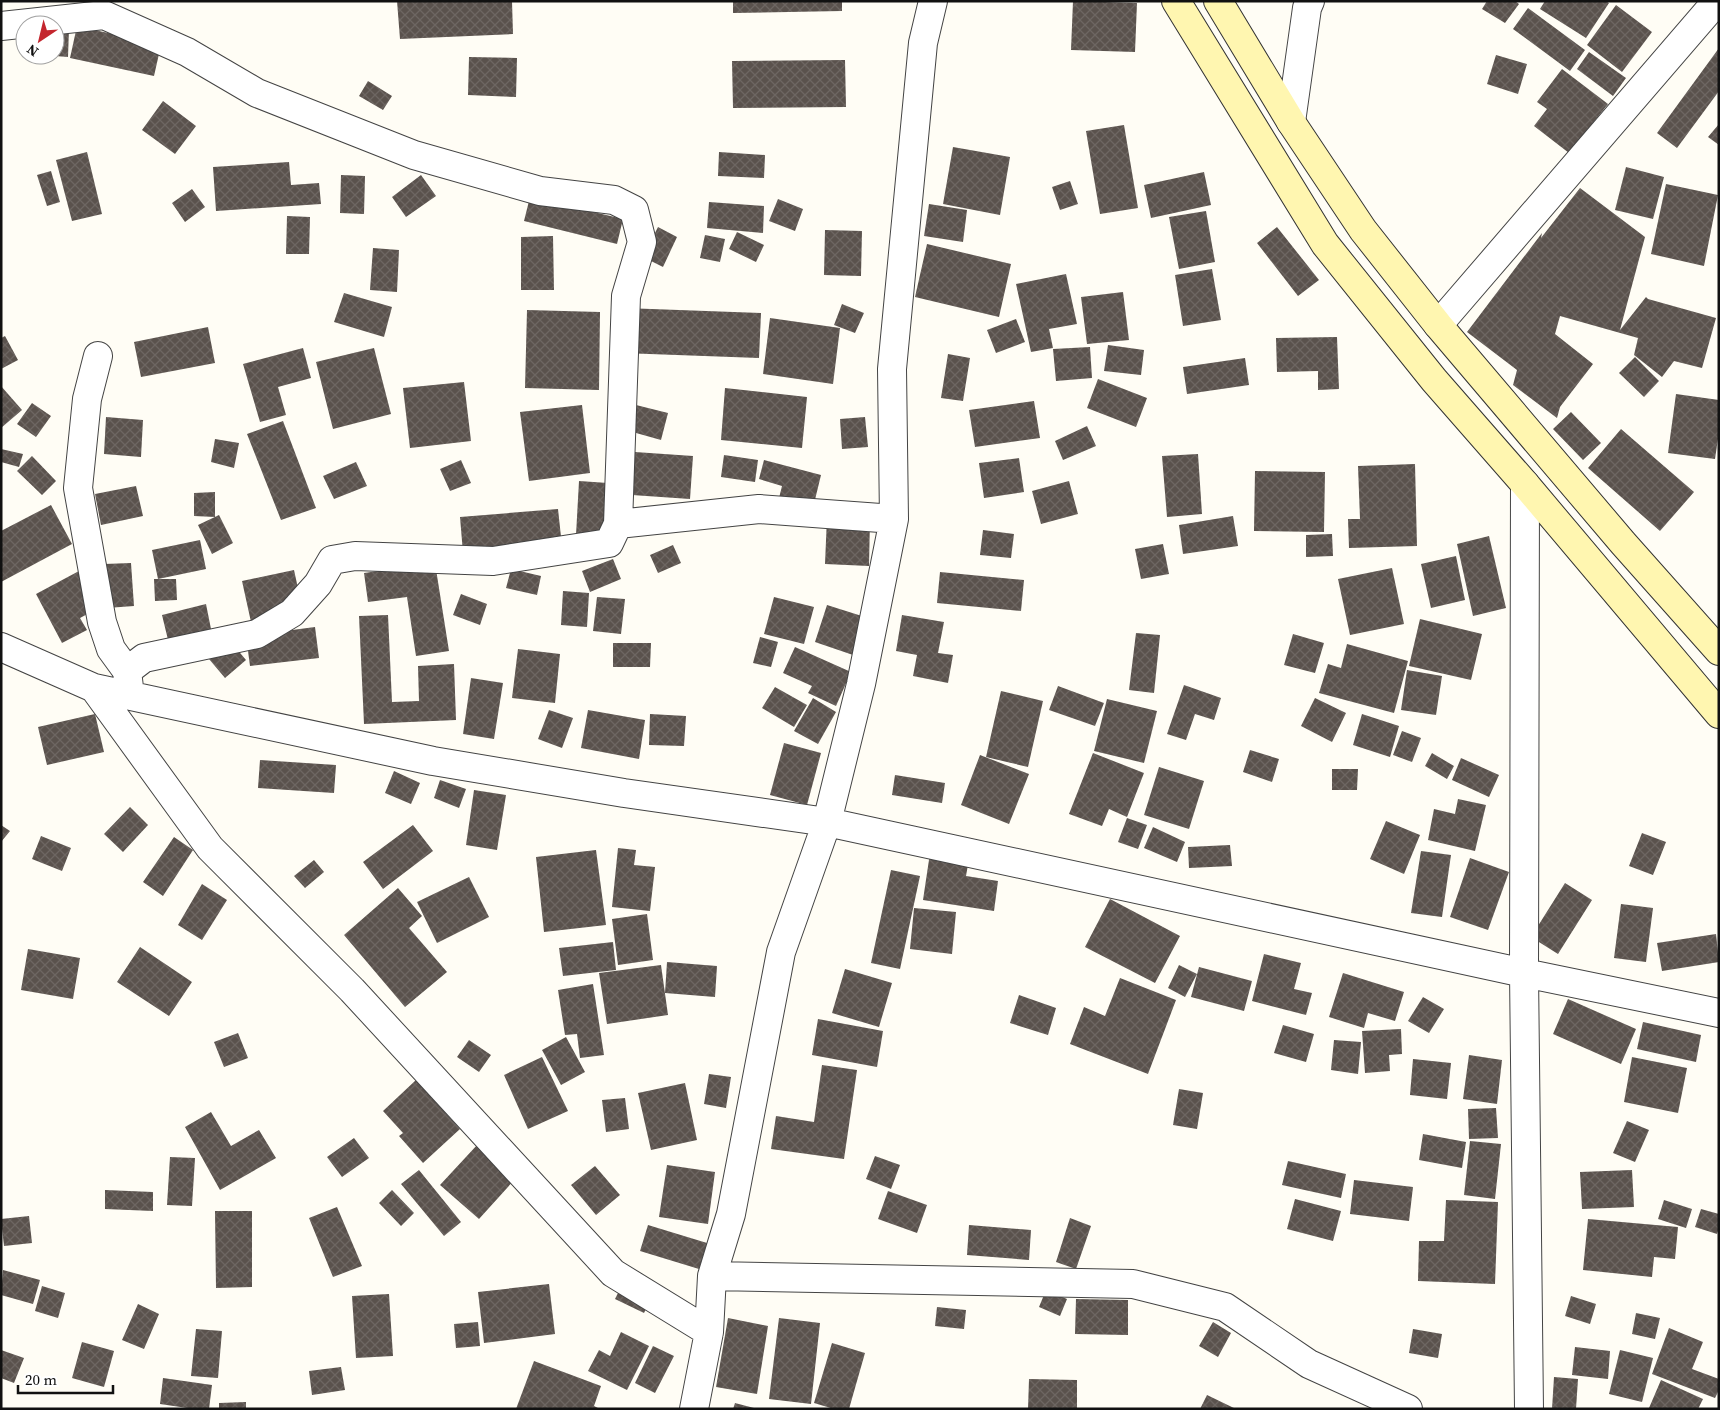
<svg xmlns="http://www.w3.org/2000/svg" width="1720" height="1410" viewBox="0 0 1720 1410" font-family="'Source Serif 4',serif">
  <defs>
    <pattern id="building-cross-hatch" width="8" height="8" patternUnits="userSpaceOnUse" patternTransform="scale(1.25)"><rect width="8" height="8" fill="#5a524d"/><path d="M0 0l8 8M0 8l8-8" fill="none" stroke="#6d6662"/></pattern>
  </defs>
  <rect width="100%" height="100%" fill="#fffdf5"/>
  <path fill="url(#building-cross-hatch)" d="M397 1H512L513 34 400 39Z
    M733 1H842V11L733 13Z
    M1073 1 1137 3 1135 52 1071 50Z
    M1487 1H1515L1519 4 1505 23 1482 9Z
    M1545 1H1606L1609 3 1586 38 1540 9Z
    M1616 5 1652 32 1622 72 1587 45Z
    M1528 8 1585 50 1570 71 1513 29Z
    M77 26 161 45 154 76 70 58Z
    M55 29H69L68 57 55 56Z
    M1719 48V91L1677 148 1657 133Z
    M1589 52 1626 78 1613 96 1577 69Z
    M1496 55 1527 64 1518 94 1487 84Z
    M469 57 517 58 516 97 468 95Z
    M845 60 846 107 733 108 732 61Z
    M1562 69 1608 104 1569 153 1534 126 1547 109 1537 102Z
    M368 81 392 96 383 110 359 96Z
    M163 101 196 126 175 154 142 130Z
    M1719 124V145L1708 137Z
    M1124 125 1138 208 1100 214 1086 131Z
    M953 147 1010 157 1000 215 943 204Z
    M87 152 102 214 72 221 56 160Z
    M719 152 765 155 764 178 718 176Z
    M289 162 291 185 319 183 321 204 216 211 213 167Z
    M1626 167 1664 177 1653 219 1615 210Z
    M51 171 60 202 47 206 37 175Z
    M1204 172 1211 205 1151 218 1144 185Z
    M341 175 365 176 364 214 340 213Z
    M421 175 436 196 406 217 392 197Z
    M1070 181 1078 204 1060 210 1052 187Z
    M1666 184 1718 195 1704 266 1651 254Z
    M1580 188 1645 237 1620 330 1646 297 1648 299 1716 318 1702 368 1674 361 1662 377 1634 355 1638 338 1560 316 1555 334 1593 364 1560 407 1557 418 1513 385 1517 370 1467 332 1542 233 1541 238Z
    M192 189 205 207 185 222 172 203Z
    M530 197 623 219 617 244 524 221Z
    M778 199 803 209 795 231 769 221Z
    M709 202 764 206 763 233 707 228Z
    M929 204 967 210 963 242 924 236Z
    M1206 211 1215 262 1179 269 1169 217Z
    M287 216 310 217 309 254H286Z
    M658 227 677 237 663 267 643 257Z
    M1277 227 1319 280 1298 296 1257 243Z
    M825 230 862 231 861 276 824 275Z
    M737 232 764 245 756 262 729 249Z
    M705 235 725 239 720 262 700 258Z
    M553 236 554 290H521V237Z
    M927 244 1011 264 999 317 915 297Z
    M373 248 399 250 397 292 370 290Z
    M1212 269 1221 320 1183 326 1175 275Z
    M1066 274 1077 324 1049 329 1053 348 1031 352 1016 284Z
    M1123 292 1129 340 1087 344 1081 297Z
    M344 293 392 307 384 337 334 322Z
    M842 304 864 313 855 333 834 325Z
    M624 308 761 313 759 358 622 353Z
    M527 310 600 312 599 390 525 388Z
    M770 318 840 328 833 384 763 374Z
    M1016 319 1025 342 996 353 987 330Z
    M208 327 215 363 141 377 134 342Z
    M5 336 18 360 1 369V338Z
    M1337 337 1339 389 1318 390V371L1277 372 1276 338Z
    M1108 345 1144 350 1141 375 1104 371Z
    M1090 347 1092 378 1056 381 1053 349Z
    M303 348 311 378 278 387 286 415 260 422 243 364Z
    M374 348 391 414 333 429 316 362Z
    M948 354 970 358 963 401 941 398Z
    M1635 357 1659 381 1644 397 1619 373Z
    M1245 358 1249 385 1187 394 1183 367Z
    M1098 379 1147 398 1136 427 1087 408Z
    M464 382 471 441 410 448 403 388Z
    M1 386 22 410 1 428Z
    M725 388 807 397 802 448 721 440Z
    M1676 394 1719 400V432L1715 459 1668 453Z
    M1034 401 1040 438 975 447 969 410Z
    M32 403 51 416 36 437 17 424Z
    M582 405 590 473 529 481 520 412Z
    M636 405 668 413 661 440 629 431Z
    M1571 412 1601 443 1583 460 1553 429Z
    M106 417 143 420 141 457 104 454Z
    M865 417 868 447 842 449 840 419Z
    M283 421 316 508 281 520 247 434Z
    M1087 426 1096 446 1063 460 1055 441Z
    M1621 429 1694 492 1660 531 1588 468Z
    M215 439 239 443 234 468 211 462Z
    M1 449 23 454 19 467 1 462Z
    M635 452 693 456 690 499 632 495Z
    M1198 454 1202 514 1167 517 1162 456Z
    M724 455 758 460 755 482 721 477Z
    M32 456 56 481 42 495 17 471Z
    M1019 458 1024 492 984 498 979 463Z
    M461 460 471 483 450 491 440 469Z
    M764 460 821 475 813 508 779 498 782 486 759 479Z
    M356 462 367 486 334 499 323 476Z
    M1415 464 1417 546 1349 548 1348 519H1360L1358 466Z
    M1255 471 1325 472 1324 532 1254 531Z
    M579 481 608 483 605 537 576 535Z
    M1069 481 1078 514 1041 524 1032 491Z
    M136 486 143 516 101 525 95 494Z
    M215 492V517L194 516V493Z
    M51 505 72 544 1 582V531Z
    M558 509 562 546 463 553 460 517Z
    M219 515 233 543 212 554 198 525Z
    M1233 516 1238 546 1183 554 1179 525Z
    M827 517 870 519 869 566 825 564Z
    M983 530 1014 534 1011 558 980 555Z
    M1332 534 1333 556 1306 557V535Z
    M1489 536 1506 608 1473 616 1457 544Z
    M200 540 206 569 158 579 152 550Z
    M1163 544 1169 574 1141 579 1135 549Z
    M673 545 681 563 658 573 650 555Z
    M1456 556 1465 600 1431 608 1421 564Z
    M613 559 621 579 590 592 582 571Z
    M131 563 134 606 107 608 104 564Z
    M435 563 449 651 416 656 407 597 368 602 364 573Z
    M1392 568 1404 624 1350 635 1338 579Z
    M511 569 541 576 537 595 506 588Z
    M294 570 303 611 251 622 242 581Z
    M79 571 99 608 80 618 87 630 62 643 36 594Z
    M940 572 1024 580 1021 611 937 603Z
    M154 579H176L177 600 155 601Z
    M563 591 589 593 587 627 561 625Z
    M461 594 487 604 480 625 453 615Z
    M597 597 625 599 621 634 593 631Z
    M774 597 814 607 804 644 764 634Z
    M206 604 212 634 169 644 162 615Z
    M827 605 865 617 853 655 815 642Z
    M388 615 392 702 419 701 418 666 454 664 456 720 364 724 359 616Z
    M902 615 944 622 938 653 953 655 948 683 913 676 917 655 896 651Z
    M1420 619 1482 634 1471 680 1409 666Z
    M315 627 319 658 250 666 246 636Z
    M1136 633 1160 635 1154 693 1129 690Z
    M1293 634 1324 643 1315 673 1284 665Z
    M760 637 778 642 771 667 753 663Z
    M230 641 246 660 225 678 209 659Z
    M613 643H651L650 667H613Z
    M1347 644 1408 661 1394 713 1319 693 1328 664 1341 668Z
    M795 647 851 672 836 706 808 693 812 686 783 673Z
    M518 649 560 654 555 703 512 698Z
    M1407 670 1442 676 1436 715 1401 710Z
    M471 678 503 683 494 739 463 734Z
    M1184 685 1221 698 1214 720 1195 714 1186 740 1167 734Z
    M1058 686 1104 703 1095 726 1049 710Z
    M775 687 807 705 794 727 762 708Z
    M1001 691 1043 701 1028 767 986 757Z
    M813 698 836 712 818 744 794 731Z
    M1315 698 1346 713 1332 742 1301 726Z
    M1107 699 1157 711 1144 763 1094 751Z
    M549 710 573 718 562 748 538 739Z
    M588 710 645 720 639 759 581 748Z
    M95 714 104 752 47 765 38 727Z
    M650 714 686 716 684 746 649 745Z
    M1362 714 1399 726 1390 757 1353 745Z
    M1402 731 1421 738 1412 762 1393 755Z
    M784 743 821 753 807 805 770 795Z
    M1250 750 1279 759 1272 782 1243 772Z
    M1093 753 1144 773 1127 817 1109 809 1102 826 1069 814Z
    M1432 753 1454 766 1447 779 1425 766Z
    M980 755 1029 774 1009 824 961 805Z
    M1461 758 1499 775 1489 797 1452 780Z
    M260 760 336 765 334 793 258 788Z
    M1159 767 1204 781 1189 829 1144 815Z
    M1332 769H1358L1357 790H1332Z
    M394 771 420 783 411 804 385 793Z
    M895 775 945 783 942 803 892 795Z
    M440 780 466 789 459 808 434 798Z
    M474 790 506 795 497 850 466 845Z
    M1458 799 1486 805 1475 851 1428 840 1434 809 1455 814Z
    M130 807 148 825 123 852 104 834Z
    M1127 818 1147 825 1138 849 1118 842Z
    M1386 821 1420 835 1404 874 1370 859Z
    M1 825 10 831 1 842Z
    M413 825 433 851 383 889 363 862Z
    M1153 827 1185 842 1177 862 1144 848Z
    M1642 833 1666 842 1653 875 1629 866Z
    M41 836 71 848 62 871 32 859Z
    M174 837 193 850 163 896 143 882Z
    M1230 845 1232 866 1189 868 1188 847Z
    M618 848 636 850 634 865 655 867 650 911 612 907Z
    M596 850 606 925 544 932 536 857Z
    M1421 851 1451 855 1442 917 1411 913Z
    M930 853 969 859 966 876 998 881 994 911 923 900Z
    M1470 858 1509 872 1488 930 1450 917Z
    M314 860 324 872 305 888 294 876Z
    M891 870 920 876 900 969 871 963Z
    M469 877 489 917 437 943 417 902Z
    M1565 883 1592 900 1558 954 1531 937Z
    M202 884 227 900 202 940 178 925Z
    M398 888 422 916 409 928 447 972 405 1007 344 935Z
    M1110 899 1180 936 1155 983 1085 947Z
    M1621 904 1653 908 1646 962 1614 958Z
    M914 908 956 912 952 954 910 949Z
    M647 914 653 960 618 965 612 919Z
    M1716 934 1719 962 1662 971 1657 943Z
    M613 942 616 970 563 976 559 948Z
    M140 947 192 982 169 1016 117 982Z
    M28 949 80 958 73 999 21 990Z
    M1264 954 1301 963 1294 989 1312 993 1306 1015 1252 1001Z
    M667 962 717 966 715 997 665 993Z
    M661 965 668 1015 607 1024 599 973Z
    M1179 965 1197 974 1185 997 1168 988Z
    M1199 967 1252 981 1244 1011 1191 997Z
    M845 969 892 983 879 1027 832 1013Z
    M1343 973 1404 992 1395 1021 1368 1013 1364 1028 1329 1017Z
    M1120 978 1176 1000 1148 1074 1070 1044 1084 1007 1105 1016Z
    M593 984 604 1055 580 1058 577 1034 565 1035 558 990Z
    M1019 995 1056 1008 1048 1035 1010 1023Z
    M1423 997 1444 1009 1429 1033 1408 1021Z
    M1568 999 1636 1029 1621 1064 1553 1034Z
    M818 1019 883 1031 877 1067 812 1055Z
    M1643 1022 1701 1035 1696 1062 1637 1049Z
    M1283 1025 1314 1034 1306 1062 1274 1053Z
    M1401 1029 1402 1054 1389 1055 1390 1071 1365 1073 1362 1031Z
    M238 1033 248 1058 224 1067 214 1042Z
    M566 1037 585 1072 561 1085 542 1050Z
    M469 1040 491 1055 479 1072 457 1057Z
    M1334 1040 1361 1042 1358 1074 1331 1070Z
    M1469 1055 1502 1060 1497 1104 1463 1099Z
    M542 1057 568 1111 528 1129 504 1075Z
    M1632 1057 1687 1068 1678 1113 1624 1102Z
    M1413 1059 1451 1063 1447 1099 1410 1095Z
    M822 1065 857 1070 844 1159 771 1149 776 1116 814 1122Z
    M709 1074 731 1077 726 1108 704 1104Z
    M416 1080 460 1129 423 1163 399 1136 403 1133 383 1111Z
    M685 1083 697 1140 651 1150 638 1093Z
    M1179 1089 1203 1093 1197 1129 1173 1125Z
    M625 1098 629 1129 606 1132 602 1100Z
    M1496 1108 1498 1138 1469 1139 1468 1109Z
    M211 1112 231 1146 259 1130 276 1158 220 1190 185 1127Z
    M1627 1121 1649 1130 1635 1162 1613 1153Z
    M1423 1134 1466 1142 1462 1168 1419 1160Z
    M354 1138 369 1158 342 1177 327 1157Z
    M1470 1141 1501 1144 1495 1199 1464 1195Z
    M478 1144 516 1178 479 1219 440 1185Z
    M875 1156 900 1165 891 1189 866 1179Z
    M170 1157 195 1158 192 1206 167 1205Z
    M1288 1161 1346 1174 1341 1198 1282 1185Z
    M667 1165 715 1172 708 1224 659 1217Z
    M595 1166 620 1195 596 1215 571 1185Z
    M419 1170 461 1222 444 1236 401 1184Z
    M1632 1170 1634 1207 1582 1209 1580 1172Z
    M1354 1180 1413 1187 1409 1221 1350 1214Z
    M105 1190 153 1192V1211L105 1209Z
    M392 1190 414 1213 401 1226 379 1203Z
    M888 1191 927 1205 917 1233 878 1219Z
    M1295 1199 1341 1211 1333 1241 1287 1229Z
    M1446 1200 1498 1202 1495 1284 1418 1281 1419 1241H1444Z
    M1664 1200 1692 1209 1686 1228 1658 1219Z
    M337 1207 362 1266 333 1277 309 1218Z
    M1701 1209 1719 1214V1228L1717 1234 1695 1227Z
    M215 1211H252V1287L216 1288Z
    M29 1216 32 1243 4 1246 1 1219Z
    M1070 1218 1091 1226 1076 1269 1056 1262Z
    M1588 1219 1678 1227 1675 1259 1654 1257 1652 1277 1583 1270Z
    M648 1225 707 1243 699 1269 640 1251Z
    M969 1225 1031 1230 1029 1260 967 1255Z
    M3 1270 40 1280 33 1304 1 1295Z
    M626 1277 655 1291 644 1313 615 1299Z
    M549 1284 555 1334 484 1343 478 1292Z
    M42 1286 65 1293 58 1318 35 1311Z
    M1046 1290 1067 1299 1060 1316 1039 1307Z
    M389 1294 393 1356 356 1358 352 1296Z
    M1571 1296 1596 1304 1590 1324 1565 1316Z
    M1076 1299 1128 1300V1335L1075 1334Z
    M138 1304 159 1314 144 1349 122 1340Z
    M937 1307 966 1310 964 1329 935 1326Z
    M1636 1313 1660 1318 1655 1339 1632 1334Z
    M728 1318 768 1326 757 1394 716 1387Z
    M779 1318 820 1323 811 1404 769 1399Z
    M478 1322 480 1346 456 1348 454 1324Z
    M1213 1322 1231 1333 1218 1357 1199 1346Z
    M1669 1328 1703 1342 1692 1369 1719 1379V1390L1715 1398 1652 1374Z
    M196 1329 222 1331 218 1378 191 1376Z
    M1413 1329 1442 1334 1438 1358 1409 1353Z
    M621 1332 649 1346 627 1390 588 1371 599 1350 610 1356Z
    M82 1342 114 1351 104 1387 72 1378Z
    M832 1343 865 1353 849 1409H834L814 1403Z
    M653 1346 674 1356 655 1393 635 1383Z
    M1575 1347 1610 1351 1608 1379 1572 1375Z
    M1 1350 24 1358 14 1383 1 1378Z
    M1620 1350 1653 1358 1642 1402 1609 1394Z
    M534 1361 601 1386 594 1406 600 1409H516Z
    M341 1367 345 1390 312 1395 309 1371Z
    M1554 1377 1578 1379 1576 1409H1552Z
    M163 1378 212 1385 209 1409H194L160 1404Z
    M1029 1379 1077 1380V1409H1028Z
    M1661 1380 1703 1399 1698 1409 1649 1408Z
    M1207 1395 1236 1409H1200Z
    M246 1402V1409H219V1403Z
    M735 1403 754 1408V1409H733Z"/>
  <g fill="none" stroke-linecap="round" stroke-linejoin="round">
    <defs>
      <path id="street" d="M1 26 104 15 187 52 257 93 414 155 540 191 614 200 634 210 642 242 626 296 618 524 609 543 493 561 355 556 332 560 318 584 292 613 257 634 144 658 127 671 130 696
        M1291 122 1307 8 1310 1
        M1438 325 1717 1
        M98 356 87 399 78 488 102 622 111 649 127 671
        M1525 484 1524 973 1529 1409
        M618 524 759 509 894 519
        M1 647 94 688 210 848 352 990 613 1273 709 1332
        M94 688 433 761 624 793 827 822 1524 973 1719 1013
        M712 1276 1133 1284 1225 1307 1309 1364 1408 1409
        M694 1409 709 1332 712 1276 731 1214 781 952 827 822 861 684 894 519 892 369 923 43 933 1"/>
      <path id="secondary" d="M1176 1 1325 244 1434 380 1525 484 1719 714
        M1218 1 1291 122 1363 230 1438 325 1623 543 1719 651"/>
    </defs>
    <use href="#street" stroke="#444" stroke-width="30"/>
    <use href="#secondary" stroke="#333" stroke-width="30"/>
    <use href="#street" stroke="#fff" stroke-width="28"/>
    <use href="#secondary" stroke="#fff6b0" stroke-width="28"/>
  </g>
  <rect width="1720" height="1410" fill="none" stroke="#111111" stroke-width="5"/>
  <g transform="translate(40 40) rotate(215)"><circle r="24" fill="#ffffff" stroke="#a0a0a0"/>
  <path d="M0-4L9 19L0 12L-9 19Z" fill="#c4262e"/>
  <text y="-8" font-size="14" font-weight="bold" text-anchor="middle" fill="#111111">N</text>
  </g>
  <path d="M18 1385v8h95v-8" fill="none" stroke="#111111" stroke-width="2.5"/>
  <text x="25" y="1385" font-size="15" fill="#111111" stroke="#ffffff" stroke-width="4" paint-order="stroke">20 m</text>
</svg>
